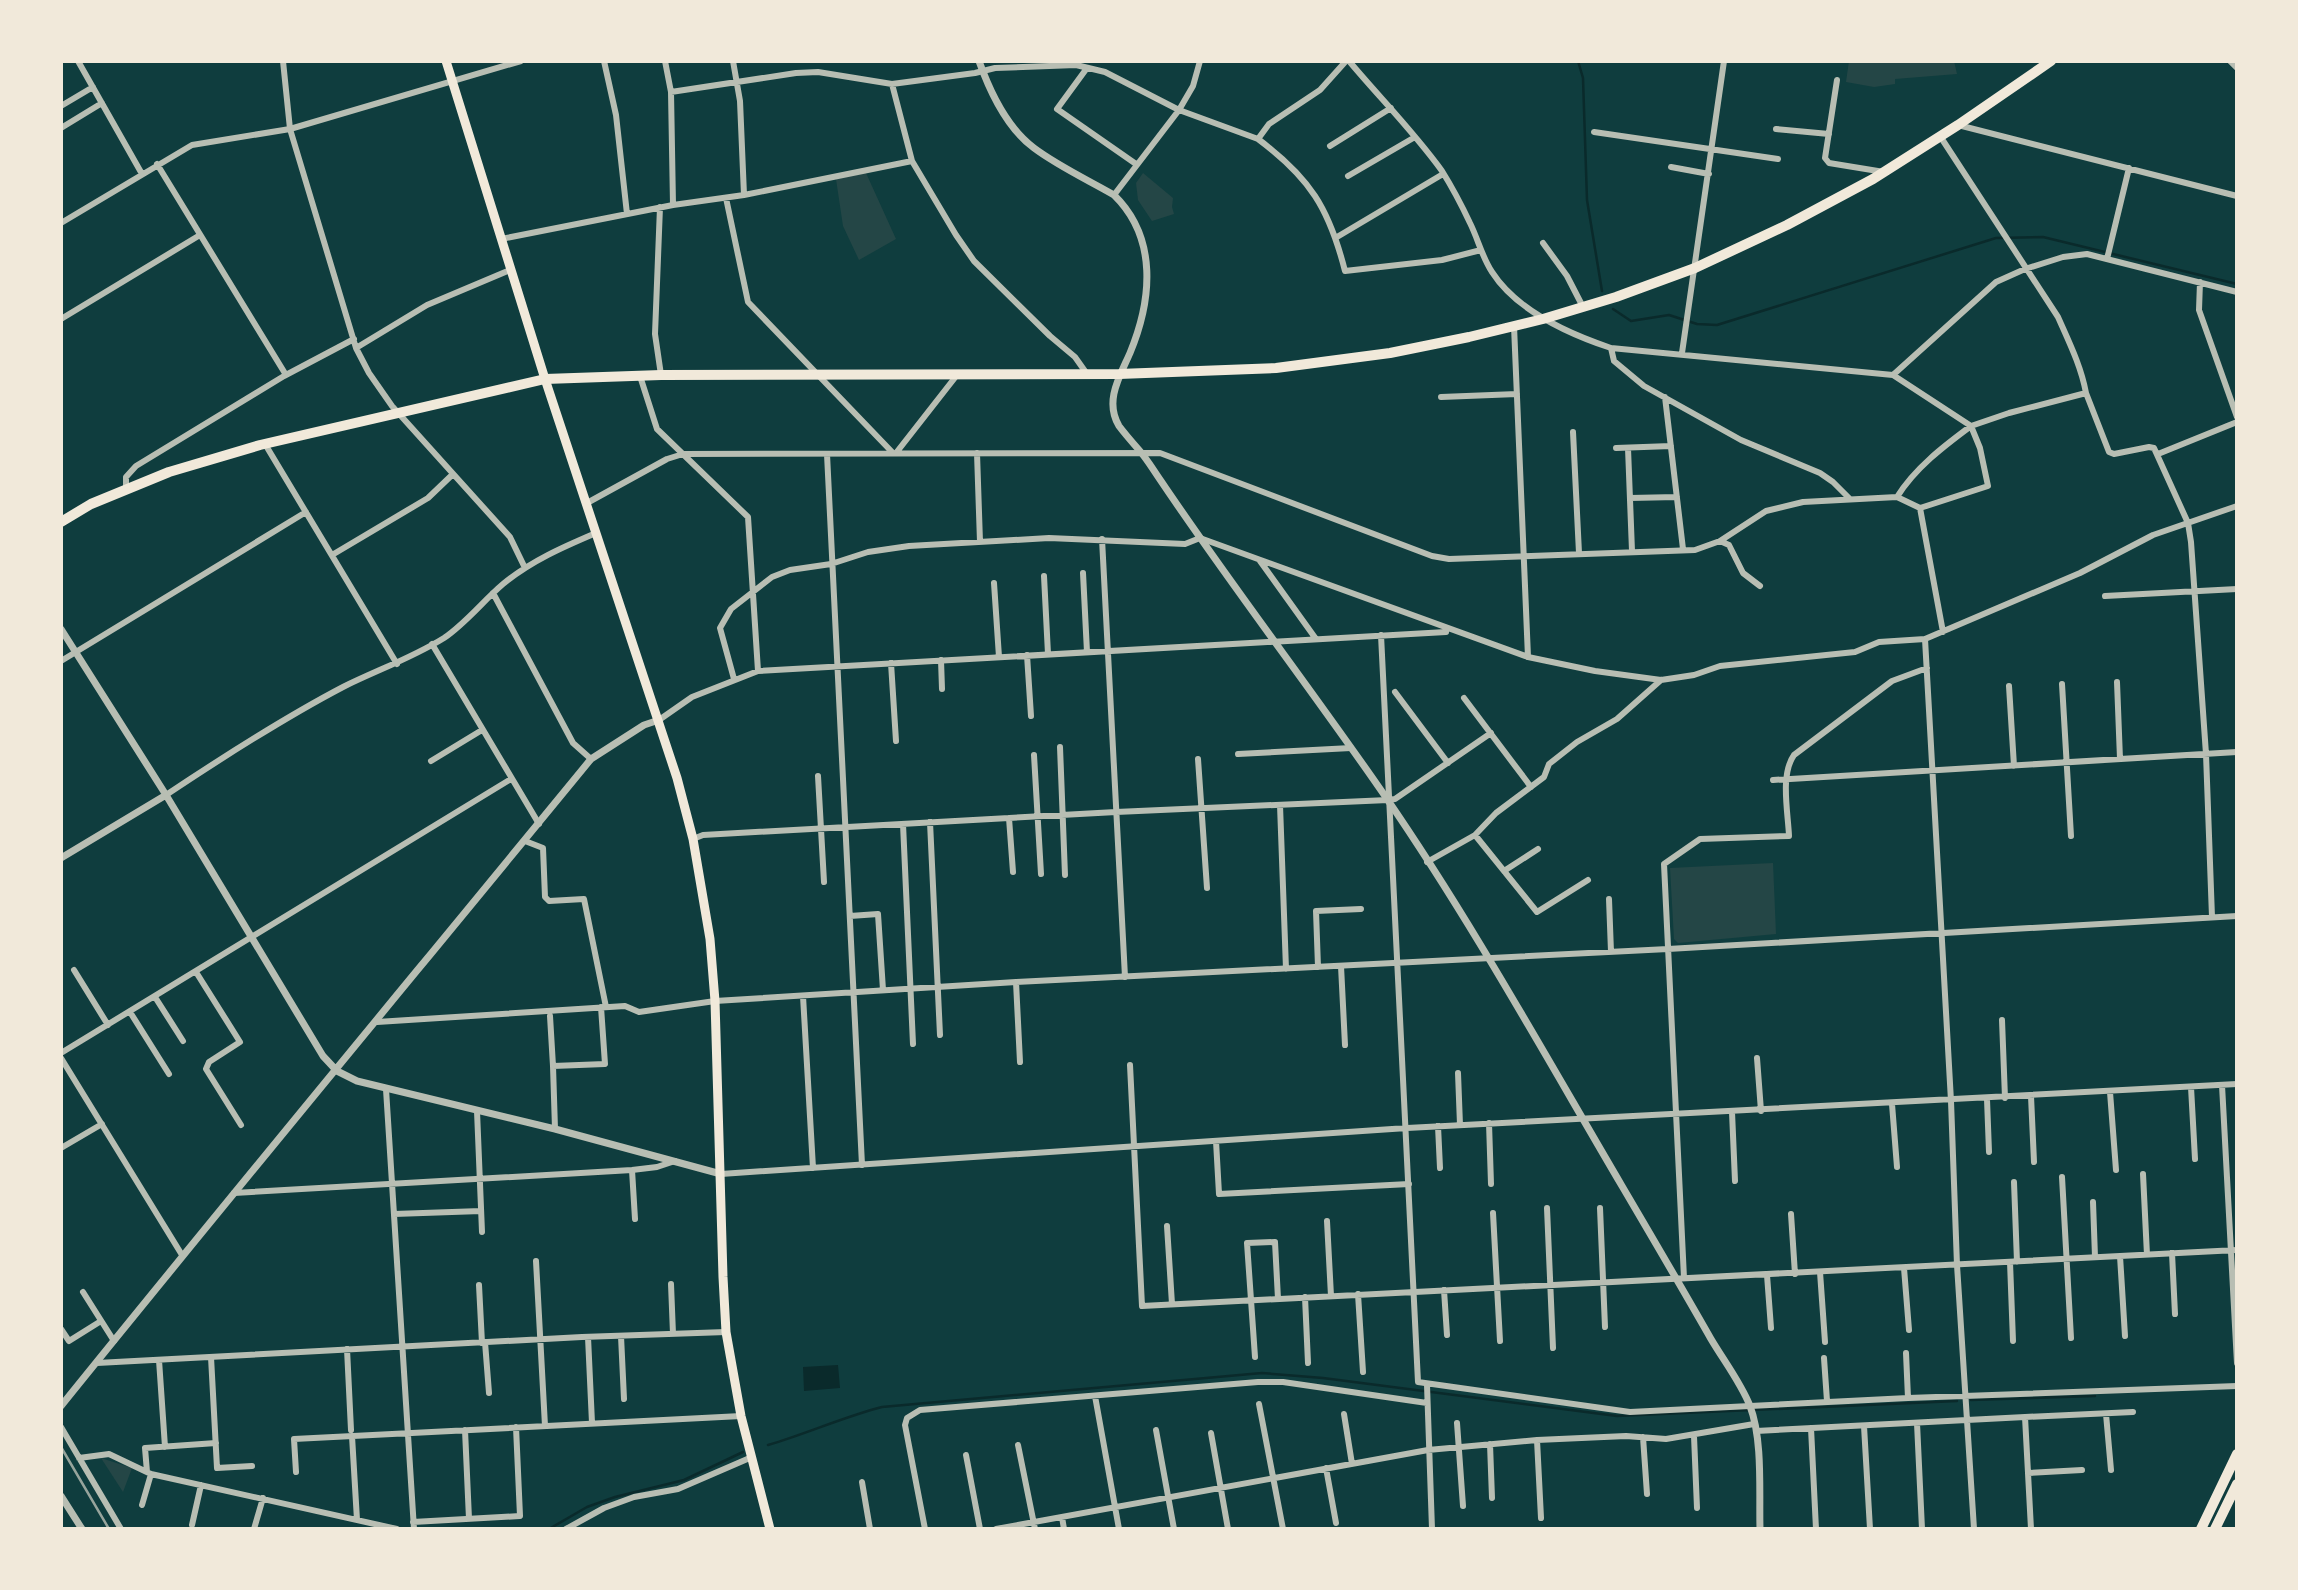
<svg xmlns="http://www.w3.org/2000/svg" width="2298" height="1590" viewBox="0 0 2298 1590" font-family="Lora,serif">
  <rect width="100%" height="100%" fill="#0f3d3e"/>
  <path fill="#244646" d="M1849 61H1954L1957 74 1895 79V84L1874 87 1846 82Z
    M866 173 896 239 859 260 843 226 836 179Z
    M1143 173 1173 198 1172 207 1174 214 1152 221 1138 200 1136 183Z
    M1773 863 1776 934 1678 943 1674 939 1670 868Z
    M101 1458 132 1468 123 1492Z"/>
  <path fill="#0a2a2b" d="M838 1365 840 1388 804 1391 803 1367Z"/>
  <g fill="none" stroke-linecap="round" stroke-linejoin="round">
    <path stroke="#0a2a2b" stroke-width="2.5" d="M1578 61 1583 78 1587 200 1602 291
      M1613 309 1631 321 1669 315 1697 324 1717 325 1996 238 2043 237 2237 284
      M1971 1400 2095 1396
      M768 1445C806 1434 843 1417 882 1407L1262 1373 1323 1378 1617 1416 1957 1401
      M549 1529 587 1507 615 1497 684 1480 743 1452"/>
    <path stroke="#b8beb3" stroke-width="6" d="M78 61 142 174
      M283 61 290 129 356 348 369 373 392 406 510 537 525 568
      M604 61 616 115 627 214
      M665 61 671 92 673 205
      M733 61 740 101 744 195
      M1349 61C1380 98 1414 132 1442 171 1452 187 1462 206 1470 223 1478 239 1482 257 1492 272 1517 311 1569 334 1611 348L1893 375 1971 426 2009 413 2086 393 2109 452 2114 454 2149 447 2154 448 2188 523 2191 542 2206 754 2212 917
      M2230 61 2237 68
      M1087 68 1057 109 1136 164
      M1837 80 1825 158 1829 163 1884 172
      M892 84 912 161 956 235 974 261 1050 336 1075 357 1087 374
      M671 92 796 73 818 72 892 84 975 73 995 68 1076 65 1105 72 1179 110 1258 139 1269 124 1320 90 1346 61
      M61 106 93 87
      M1958 125 2237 196
      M61 128 102 103
      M1776 129 1829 134
      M1594 132 1778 159
      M1940 136 2058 317C2069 342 2081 366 2086 393
      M1258 139C1310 178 1329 208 1345 271L1442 260 1481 250
      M1330 146 1391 108
      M157 164 286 375
      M1671 167 1709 174
      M1348 176 1415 137
      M1114 195 1179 110 1193 86 1200 61
      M726 198 748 302 893 453
      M660 207 655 334 661 375
      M61 223 192 145 290 129 521 61
      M1337 237 1443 174
      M501 239 673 205 744 195 912 161
      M1543 243 1567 276 1583 307
      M2107 259 2129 168
      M2200 282 2199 310 2237 417
      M61 319 200 235
      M1514 326 1528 657
      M356 348 427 305 510 270
      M1611 348 1614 361 1644 386 1741 440 1820 473 1833 482 1849 498
      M1682 353 1724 61
      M1893 375 1996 282 2025 269 2063 257 2087 254 2237 292
      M640 376 657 429 748 517 758 671
      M1441 397 1517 394
      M1665 397 1683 549
      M1573 432 1579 553
      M265 444 397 664
      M1616 448 1671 446
      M1628 448 1632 551
      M896 453 957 375
      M977 453 980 542
      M827 454 862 1165
      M2158 454 2237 422
      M126 490V477L136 466 284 376 354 339
      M1897 497C1915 468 1944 446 1971 426L1980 448 1988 486 1920 508
      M1630 498 1677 497
      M587 503 667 459 683 454 1160 453 1432 556 1449 559 1695 550 1720 541 1766 511 1803 502 1897 497 1920 508 1943 632
      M1102 539 1125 977
      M1720 541 1729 545 1743 573 1760 586
      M332 555 428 498 452 475
      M1260 561 1316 639
      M1083 573 1087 652
      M1044 576 1048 654
      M994 583 999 657
      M493 593 573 743 591 759
      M2105 596 2237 589
      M1381 635 1418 1382 1630 1412 1908 1398 2237 1386
      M1925 639 1951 1101 1957 1265 1974 1529
      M432 644 539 824
      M1027 655 1031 716
      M941 660 942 689
      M61 661 306 512
      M891 663 896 741
      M734 679 720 628 731 609 772 577 790 570 831 564 868 552 909 546 1049 538 1185 544 1200 538 1528 657 1595 671 1661 680 1694 675 1720 666 1855 652 1879 642 1925 639 2080 573 2153 535 2237 506
      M2117 682 2120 759
      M2062 684 2071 836
      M2009 686 2014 766
      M1395 692 1448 763
      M1464 698 1531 787
      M659 720 692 697 758 671 1446 632
      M1060 747 1065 875
      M1238 754 1351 748
      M1034 755 1041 874
      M1198 759 1207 888
      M431 761 482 730
      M818 776 824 882
      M1773 780 2237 752
      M166 795C223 757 282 719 343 687 377 670 412 658 444 638 466 623 483 601 503 584 531 561 563 547 596 533
      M1280 805 1286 969
      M1009 818 1013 872
      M930 822 940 1035
      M903 824 913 1044
      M1475 835 1537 912 1588 880
      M693 839 703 835 1116 812 1388 800 1395 799 1491 733
      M525 841 543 848 545 897 549 901 584 899 606 1007
      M1427 862 1475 835 1496 813 1544 777 1549 764 1577 742 1617 719 1661 680
      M1504 871 1538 849
      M1609 899 1611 952
      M850 916 878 914 883 990
      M1341 966 1345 1045
      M1318 967 1316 911 1361 909
      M74 970 108 1025
      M196 972 240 1042 209 1062 206 1069 241 1125
      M1016 982 1020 1062
      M803 996 813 1168
      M155 997 183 1041
      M130 1012 169 1074
      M550 1016 553 1066
      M2002 1020 2005 1098
      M377 1022 625 1006 639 1012 715 1001 1016 982 1668 949 2237 916
      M61 1053 511 779
      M61 1058 182 1255
      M1757 1058 1761 1111
      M1130 1065 1142 1306 2237 1250
      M1458 1073 1460 1125
      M2222 1085 2237 1363
      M2191 1087 2195 1159
      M386 1089 414 1529
      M2110 1092 2116 1170
      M2031 1096 2034 1162
      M1987 1099 1989 1152
      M1892 1104 1897 1167
      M477 1111 482 1232
      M1732 1112 1735 1181
      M1489 1123 1491 1184
      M1438 1126 1440 1168
      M555 1129 553 1066 605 1064 601 1007
      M1216 1141 1219 1194 1409 1184
      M61 1148 102 1124
      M632 1170 635 1219
      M721 1174 1407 1128 2237 1084
      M2143 1174 2147 1255
      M2062 1177 2071 1338
      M2014 1182 2017 1262
      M234 1193 632 1170 657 1167 675 1161
      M2093 1202 2095 1257
      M1547 1208 1553 1348
      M1600 1208 1605 1327
      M1493 1213 1500 1341
      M394 1214 481 1211
      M1791 1214 1795 1274
      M1327 1221 1331 1296
      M1167 1226 1172 1304
      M2172 1253 2175 1314
      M2120 1256 2125 1336
      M536 1261 545 1426
      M2010 1262 2013 1341
      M1904 1268 1909 1330
      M1820 1272 1825 1342
      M1767 1275 1771 1328
      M1684 1278 1664 864 1700 839 1789 836C1788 812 1780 775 1794 755L1892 681 1927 668
      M671 1284 673 1334
      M479 1285 482 1343
      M1444 1290 1447 1335
      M83 1292 114 1341
      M1358 1294 1363 1372
      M1305 1297 1308 1363
      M61 1329 69 1341 101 1321
      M621 1336 624 1399
      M588 1337 592 1423
      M485 1342 489 1393
      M347 1349 351 1430
      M1906 1353 1908 1398
      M211 1357 217 1468 252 1466
      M1255 1357 1247 1243 1275 1242 1278 1299
      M1824 1358 1827 1401
      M159 1360 165 1447
      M97 1363 582 1337 726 1332
      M1427 1385 1432 1529
      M1095 1396 1119 1529
      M1259 1404 1283 1529
      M1344 1414 1352 1464
      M2106 1414 2111 1470
      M2025 1417 2133 1412
      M1457 1423 1463 1506
      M1917 1423 1922 1529
      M1864 1426 1870 1529
      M61 1427 121 1529
      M1811 1428 1816 1529
      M465 1430 469 1519
      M1156 1430 1174 1529
      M1756 1431 2025 1417 2031 1529
      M1211 1433 1228 1529
      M352 1436 357 1520
      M1694 1436 1697 1508
      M1643 1437 1647 1494
      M1537 1440 1541 1518
      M1490 1444 1492 1498
      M1018 1445 1035 1529
      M966 1455 980 1529
      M79 1458 109 1454 151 1474 397 1529
      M1326 1468 1336 1523
      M147 1472 145 1448 216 1443
      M296 1472 294 1439 741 1416
      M2028 1473 2082 1470
      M862 1482 870 1529
      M142 1505 151 1474
      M1062 1517 1064 1529
      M413 1522 520 1516 516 1427
      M192 1525 201 1485
      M254 1529 263 1498
      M566 1529 604 1508 634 1497 678 1489 752 1457
      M925 1529 905 1425 907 1418 920 1410 1258 1382H1283L1427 1403
      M996 1529 1428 1450 1537 1440 1626 1436 1666 1439 1754 1424"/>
    <path stroke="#b8beb3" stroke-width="7" d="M979 61C990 92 1007 128 1034 148 1058 166 1088 180 1114 195 1158 238 1152 300 1130 353 1120 376 1104 401 1119 426 1125 434 1132 442 1139 450 1147 459 1154 471 1161 481 1233 588 1312 690 1385 796 1471 921 1545 1055 1622 1186 1652 1237 1682 1288 1711 1339 1724 1361 1741 1383 1750 1406 1763 1440 1759 1492 1760 1529
      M61 629 166 795 323 1056 337 1071 357 1081 555 1129 721 1174
      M61 858 166 795
      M61 1406C236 1189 414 975 591 759L644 725 659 720
      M61 1496 82 1529"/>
    <path stroke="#f1e9da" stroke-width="9" d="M446 61 545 379 677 778 693 839 710 939 715 1001 723 1277 726 1332 741 1416 770 1529"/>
    <path stroke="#f1e9da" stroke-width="10" d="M61 522 91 504 169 472 260 445 545 379 661 375 1119 374 1276 368 1390 353 1469 337 1543 319 1616 297 1695 268 1787 225 1873 179 1958 125 2051 61
      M2201 1529 2237 1454
      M2215 1529 2237 1484"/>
    <path stroke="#97a49c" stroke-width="2.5" d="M61 1447 109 1529"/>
  </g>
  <rect width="2298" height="1590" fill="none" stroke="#f1e9da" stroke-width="126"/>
</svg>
